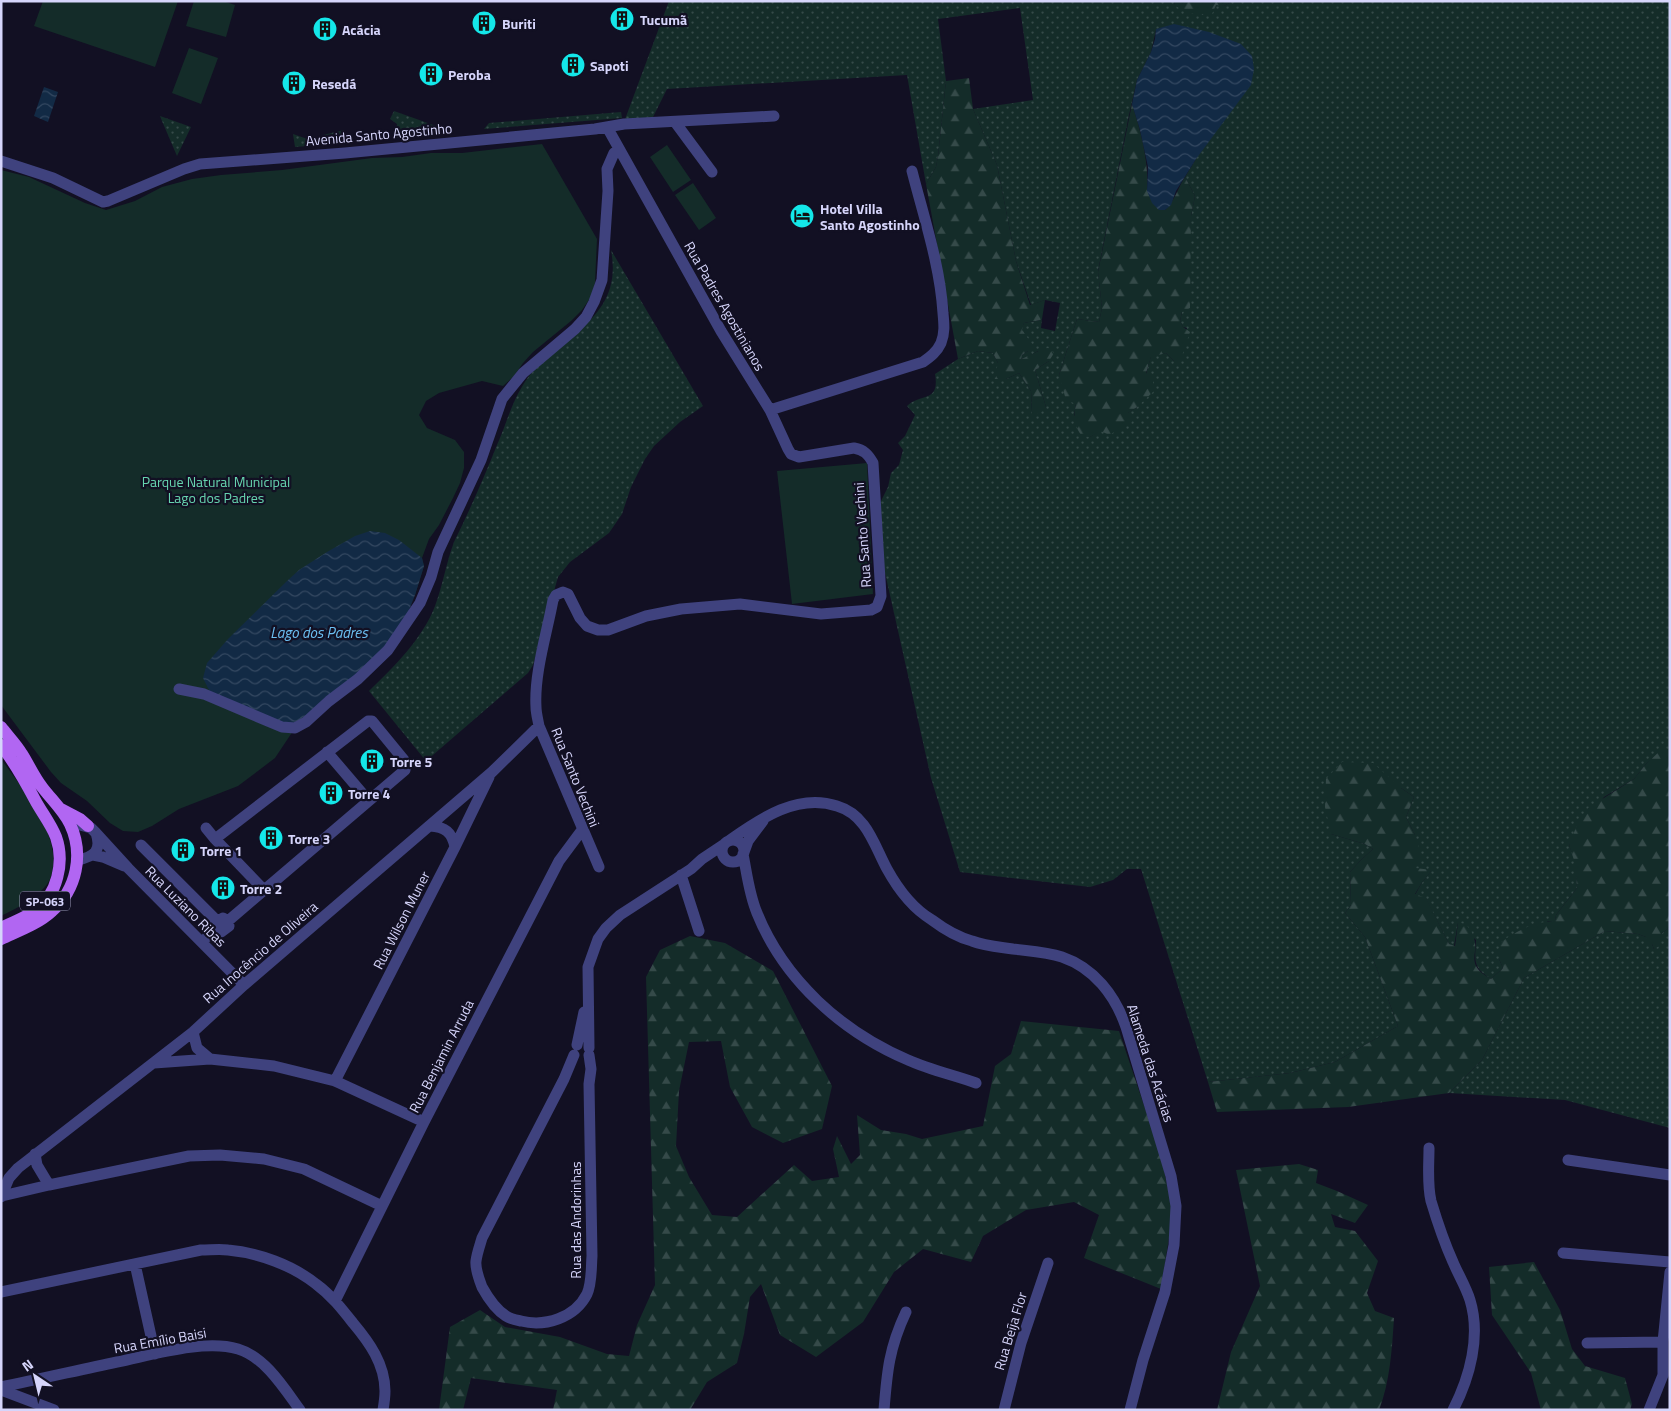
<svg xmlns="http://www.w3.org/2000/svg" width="1671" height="1411" viewBox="0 0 1671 1411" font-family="'Titillium Web',sans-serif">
  <defs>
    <pattern id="grass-dots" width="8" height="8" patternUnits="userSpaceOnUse" patternTransform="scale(1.25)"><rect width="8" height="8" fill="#142c29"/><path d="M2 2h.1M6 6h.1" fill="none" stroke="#354a49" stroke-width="1.8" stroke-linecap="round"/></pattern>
    <pattern id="forest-firs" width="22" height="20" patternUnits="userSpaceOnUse" patternTransform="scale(1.25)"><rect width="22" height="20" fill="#142c29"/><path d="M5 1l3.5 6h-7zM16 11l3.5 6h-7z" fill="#354a49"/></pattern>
    <pattern id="water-waves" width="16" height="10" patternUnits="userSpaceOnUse" patternTransform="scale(1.25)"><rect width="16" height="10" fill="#122a45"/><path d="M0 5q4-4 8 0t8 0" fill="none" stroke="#344861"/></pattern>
  </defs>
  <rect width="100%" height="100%" fill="#121023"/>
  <path fill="url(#grass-dots)" fill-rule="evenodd" d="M669 1H1174L1175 5 1219 4 1224 6 1233 1H1670V751L1660 752 1646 764 1634 779 1604 797 1569 845 1576 863 1577 888 1556 915 1555 922 1548 921 1499 959 1503 968 1491 979C1472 967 1475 961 1476 940L1458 923 1454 946 1449 944 1426 899 1415 895 1421 884 1431 871 1415 869V835L1406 817 1414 797 1401 788 1331 834 1365 844 1373 849 1361 860 1350 872 1351 905 1345 913 1365 937 1398 1026 1335 1062 1290 1073 1208 1082 1141 869H1127L1113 880 1090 887 960 872 931 778 881 555 876 511 888 487 891 473 899 465 903 450 898 443 905 436 915 415 907 406C921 393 940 403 935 374L958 359 978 351 993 353 1006 379 1019 373 1031 391 1032 414 1046 407 1035 370 1049 361 1038 351 1028 357 1020 359 1022 355 1028 351 1021 330 1024 323C1031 321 1036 322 1042 319L1041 328 1055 331 1060 303 1045 300 1031 305 1016 261 997 165 973 109 1033 100 1020 8 938 19 946 81 938 156 936 167 926 184 907 75 667 89 652 119 624 122ZM1156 30 1196 159 1185 177 1195 196 1191 216 1182 312 1180 321 1183 327 1187 328 1174 361 1166 353 1151 356 1137 407 1090 437 1074 415 1076 404 1059 375 1077 319 1099 322 1102 308 1098 271 1129 115 1137 80 1151 52Z
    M394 111 453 132 395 138 397 124 390 119Z
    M621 112 622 118 484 129 489 123Z
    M160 116 191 127 177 156 162 121Z
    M344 130 345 143 295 147 293 134 319 143 323 135Z
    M611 250 703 406 680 422 654 446 645 459 631 487 622 514 609 533 570 562 558 577 533 665 528 673 426 761 369 691C393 668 423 638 435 606 443 585 446 563 454 542 470 510 484 477 497 445 506 425 511 404 523 385 554 335 625 323 611 250Z
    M1670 927V1128L1565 1100 1449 1093 1482 1060 1524 978 1605 931 1638 934 1646 937 1652 944 1654 949 1661 934Z"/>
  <path fill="url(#forest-firs)" d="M1174 1H1233L1224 6 1216 5 1212 14C1200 17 1184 13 1175 5Z
    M961 16 973 109 997 165 1016 261 1030 305 1045 300 1042 319C1036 322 1031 321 1024 323L1022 330 1032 344 1028 351 1022 355 1021 359C1030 356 1038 350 1048 348L1054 353 1049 361 1035 370 1046 407 1039 414H1032L1031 391 1019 373 1006 379H994L998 363 993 353 978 351 958 359 926 184 936 167 938 156 946 81 969 78Z
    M1132 104C1141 132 1149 161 1147 191L1165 210C1173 204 1179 186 1185 177L1195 196 1191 216 1190 308 1182 312 1180 321 1183 327 1190 332 1180 362 1174 361 1166 353 1151 357 1146 373 1153 381V392L1137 407 1128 413 1132 422 1109 435 1101 431 1090 437 1082 436C1074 426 1073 417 1076 404L1066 400 1059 375 1077 319 1099 322 1102 308 1098 272Z
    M1660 751H1670V927L1661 934C1662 942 1661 946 1654 949L1652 944 1647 943 1646 937 1638 934 1605 931 1524 978 1482 1060 1449 1093 1348 1107 1217 1112 1208 1082 1290 1073 1335 1062 1398 1026 1365 937 1345 913 1351 905 1350 872 1361 860 1373 849 1365 844 1331 834 1325 807 1326 779 1342 762 1373 763 1401 788 1414 797 1406 817 1415 835 1421 854 1415 868 1432 870 1421 884 1415 894 1426 898 1449 944 1455 946 1458 923C1465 923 1468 926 1471 931 1480 947 1471 955 1476 966 1479 972 1485 975 1491 979L1503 968 1499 959V944C1513 932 1536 921 1555 921L1556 915 1577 888 1575 863 1569 845 1577 825 1588 808 1634 779 1646 764Z
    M690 936 725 943 773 971 832 1086 822 1129 783 1143 752 1127 730 1087 721 1041 689 1042 679 1091 676 1146 689 1177 712 1215 737 1217 794 1165 812 1181 839 1177 833 1149 837 1136 851 1164 860 1155 857 1115 881 1130 906 1134 922 1139 983 1126 995 1066 1011 1054 1021 1021 1119 1031 1161 1156 1173 1212 1161 1289 1084 1258 1099 1215 1074 1202 1026 1210 983 1236 971 1262 923 1249 894 1272 863 1322 816 1357 780 1335 761 1284 750 1297 744 1334 737 1363 707 1382 690 1410H553L557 1390 471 1378 463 1410H439L450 1327 480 1310 505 1327 560 1337 607 1354 629 1356 637 1325 655 1285 646 977 660 950Z
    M1299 1164 1318 1170 1316 1183 1337 1191 1368 1205 1355 1223 1331 1214 1335 1227 1355 1231 1378 1261 1367 1293 1375 1311 1394 1318C1392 1349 1390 1382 1379 1410H1217L1231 1352 1260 1286 1236 1170Z
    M1534 1262 1560 1310 1572 1349 1585 1366 1625 1378 1632 1404 1630 1410H1541L1531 1373 1492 1315 1489 1267Z"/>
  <path fill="#142c29" d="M43 1H178L155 67 34 26Z
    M194 1H223L235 5 226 37 186 26Z
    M189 48 218 58 201 104 172 93Z
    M542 144 597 239 595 283 591 297 582 310 571 321 533 352 523 363 514 376 503 386 482 381 439 393 426 401 419 415 427 428 455 440 464 452V468L460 483 453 498 439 525 429 539 422 558 424 566 415 595 295 728 275 758 238 786 179 809 152 826 138 832 123 831 110 823 87 801 61 783 51 772 1 705V170L29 177 85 203 106 210 135 201 162 187 192 179 221 175 282 170 372 158 402 157 431 153H462Z
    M667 145 691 180 673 192 650 157Z
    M693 183 716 218 699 230 675 195Z
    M867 463 873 594 792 604 777 471Z
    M1 759C23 790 66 839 50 879 43 895 16 909 1 916Z"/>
  <path fill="url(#water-waves)" d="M1174 24 1209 32 1241 44 1252 56 1254 69 1251 85 1196 159 1176 191 1171 205 1165 210H1159L1152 203 1147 191 1148 167 1140 130 1132 104 1137 80 1151 52 1155 39 1156 29Z
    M44 87 58 92 48 122 34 116Z
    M370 531 385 533 399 540 422 558 424 566 415 595 404 623 387 650 295 728 210 692 203 678 207 663 228 639 287 581 299 570 327 552 355 536Z"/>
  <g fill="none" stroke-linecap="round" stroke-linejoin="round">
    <path stroke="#3f427e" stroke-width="11" d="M675 122 712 172
      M1 161 53 178 103 202 108 201 184 169 200 164 345 153 595 129 624 124 774 116
      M770 410 923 362C930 357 937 352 941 343 945 333 944 324 943 313 940 265 924 218 912 171
      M179 689 204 694 282 727 295 728 306 722 329 701 358 679 388 650 420 603 431 577 438 552 481 460 502 399 523 373 575 329 586 317 594 302 602 280 608 191 607 169 614 153 619 149
      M327 752 368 800
      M80 825 91 828 96 833 128 868 244 985
      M430 826C445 827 452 832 455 847
      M206 828 215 839
      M730 840C761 818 798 793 837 806 867 815 874 845 887 869 898 889 912 908 932 920 944 929 957 937 972 941 985 946 1000 947 1013 949 1029 951 1047 952 1062 957 1094 968 1115 995 1126 1027L1171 1176 1176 1206 1174 1245 1165 1292 1143 1360 1130 1410
      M722 851a11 11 0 1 1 22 0a11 11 0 1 1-22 0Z
      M141 845 217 921
      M744 852 748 841 763 821
      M743 854C747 874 749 894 757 913 784 980 842 1032 908 1060 930 1070 954 1075 976 1083
      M93 855 103 857 124 866
      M77 860C94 857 102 851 96 833
      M599 867 539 726C538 720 536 713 536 707 534 673 547 633 553 600L556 595 563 592 568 594 580 618 587 626 598 630H608L646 616 681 609 740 604 821 614 871 610 877 607 881 596 873 463C868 454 864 450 854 448L799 457 791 454 788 449 770 410 721 331 607 127
      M681 875 699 931
      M223 918 228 921 229 926 221 932 216 931 207 937 213 930 215 924Z
      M228 921 405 770 406 764 404 760 372 721H368L215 839 264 890
      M193 1032 197 1048 210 1059
      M577 1045 584 1012
      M589 1048 588 967 598 939 606 928 620 915 691 869 702 859 723 845
      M574 1055 564 1079 482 1238C480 1245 477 1253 476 1261 475 1269 479 1279 482 1287 488 1298 495 1309 506 1316 510 1319 516 1320 521 1321 545 1327 575 1318 587 1294 592 1283 591 1269 592 1256L589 1084 591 1069 589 1055
      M154 1063 210 1059 274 1066 335 1081 424 1122
      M335 1081 455 847 489 777
      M1429 1148C1429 1165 1427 1184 1431 1201 1437 1221 1444 1242 1453 1262 1458 1274 1466 1287 1470 1300 1481 1336 1470 1377 1453 1410
      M35 1154 37 1165 49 1185
      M1568 1160 1670 1175
      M2 1196 49 1185 189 1156 220 1155 264 1159 304 1169 382 1206
      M1 1197 9 1178 18 1168 193 1032 244 985 492 772 539 726
      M1563 1253 1670 1262
      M135 1264 155 1354
      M1 1292 201 1250C210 1250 220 1249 228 1250 259 1253 292 1265 316 1284 331 1295 342 1309 353 1323 369 1342 385 1364 385 1391 385 1397 384 1404 383 1410
      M335 1301 424 1122 559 861 582 830
      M1587 1343 1663 1342
      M1 1387C40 1379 79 1370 117 1362 152 1355 204 1339 238 1349 265 1357 284 1388 300 1410
      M1 1390 54 1410
      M884 1410C887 1372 889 1348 906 1312
      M1004 1410 1021 1343 1048 1263
      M1649 1410 1663 1375V1342L1670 1272"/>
    <path stroke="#b166f2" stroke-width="12" d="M1 727C8 736 16 744 22 754 29 765 34 777 42 787 51 799 63 810 70 824 84 854 77 889 52 911 38 924 18 931 1 939
      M1 745C14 762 25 781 35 800 42 813 51 824 56 837 65 862 57 895 36 910 26 918 12 922 1 928
      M61 809 80 819 88 826"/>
  </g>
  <defs>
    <symbol id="building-disc" viewBox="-11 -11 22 22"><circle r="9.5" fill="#14e7e9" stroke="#121023"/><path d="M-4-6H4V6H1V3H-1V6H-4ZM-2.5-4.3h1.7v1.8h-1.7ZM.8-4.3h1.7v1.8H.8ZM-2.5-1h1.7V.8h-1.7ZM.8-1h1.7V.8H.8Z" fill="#111"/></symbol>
    <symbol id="hotel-disc" viewBox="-11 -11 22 22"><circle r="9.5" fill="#14e7e9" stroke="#121023"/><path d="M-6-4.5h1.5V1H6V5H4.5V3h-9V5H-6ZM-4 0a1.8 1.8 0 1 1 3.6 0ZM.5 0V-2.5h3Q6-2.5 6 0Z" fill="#111"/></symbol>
  </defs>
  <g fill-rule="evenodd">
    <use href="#building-disc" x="608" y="5" width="28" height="28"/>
    <use href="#building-disc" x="470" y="9" width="28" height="28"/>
    <use href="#building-disc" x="311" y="15" width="28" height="28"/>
    <use href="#building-disc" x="559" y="51" width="28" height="28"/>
    <use href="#building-disc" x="417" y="60" width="28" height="28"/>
    <use href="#building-disc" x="280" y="69" width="28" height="28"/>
    <use href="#hotel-disc" x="788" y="202" width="28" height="28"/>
    <use href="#building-disc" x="358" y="747" width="28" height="28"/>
    <use href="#building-disc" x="317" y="779" width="28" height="28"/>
    <use href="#building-disc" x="257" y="824" width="28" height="28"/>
    <use href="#building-disc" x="169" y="836" width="28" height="28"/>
    <use href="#building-disc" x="209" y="874" width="28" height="28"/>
  </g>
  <g text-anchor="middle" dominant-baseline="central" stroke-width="4.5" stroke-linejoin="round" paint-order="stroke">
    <rect fill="#121023" stroke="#9b9aba" stroke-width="1" x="20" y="891.5" width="50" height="19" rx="4"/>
    <g font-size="12" font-weight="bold" fill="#d6d5fb">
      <text x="45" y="901">SP-063</text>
    </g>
    <g font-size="14" font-weight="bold" fill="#d6d5fb" stroke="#121023" text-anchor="start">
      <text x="640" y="19">Tucumã</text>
      <text x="502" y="23">Buriti</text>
      <text x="342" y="29">Acácia</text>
      <text x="590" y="65">Sapoti</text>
      <text x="448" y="74">Peroba</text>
      <text x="312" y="83">Resedá</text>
      <text x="820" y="208">Hotel Villa<tspan x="820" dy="16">Santo Agostinho</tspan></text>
      <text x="390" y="761">Torre 5</text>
      <text x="348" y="793">Torre 4</text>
      <text x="288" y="838">Torre 3</text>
      <text x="200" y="850">Torre 1</text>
      <text x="240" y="888">Torre 2</text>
    </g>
    <g font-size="14" fill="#d6d5fb" stroke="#121023">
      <text transform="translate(379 134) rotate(-5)">Avenida Santo Agostinho</text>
      <text transform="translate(725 306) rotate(60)">Rua Padres Agostinianos</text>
      <text transform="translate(862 535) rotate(-94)">Rua Santo Vechini</text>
      <text transform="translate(576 777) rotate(68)">Rua Santo Vechini</text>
      <text transform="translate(186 906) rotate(45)">Rua Luziano Ribas</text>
      <text transform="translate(401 920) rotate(-63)">Rua Wilson Muner</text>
      <text transform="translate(260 952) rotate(-41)">Rua Inocêncio de Oliveira</text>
      <text transform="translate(441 1056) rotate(-63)">Rua Benjamin Arruda</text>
      <text transform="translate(1151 1063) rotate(72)">Alameda das Acácias</text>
      <text transform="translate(575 1220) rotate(-90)">Rua das Andorinhas</text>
      <text transform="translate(1010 1331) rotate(-73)">Rua Beíja Flor</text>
      <text transform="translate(160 1340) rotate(-10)">Rua Emílio Baisi</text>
    </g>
    <g font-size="14" fill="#67d5b0" stroke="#121023">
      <text x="216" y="481">Parque Natural Municipal<tspan x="216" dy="16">Lago dos Padres</tspan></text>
    </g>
    <g font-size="15" font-style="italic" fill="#6cc0f3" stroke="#121023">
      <text x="319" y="632">Lago dos Padres</text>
    </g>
  </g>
  <rect width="1671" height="1411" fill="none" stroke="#d6d5fb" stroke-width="5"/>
  <g transform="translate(35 1376) rotate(325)" stroke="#121023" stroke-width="4" paint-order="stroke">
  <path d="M0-4L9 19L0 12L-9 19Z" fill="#d6d5fb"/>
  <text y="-8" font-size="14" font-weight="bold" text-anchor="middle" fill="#d6d5fb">N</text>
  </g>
</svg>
